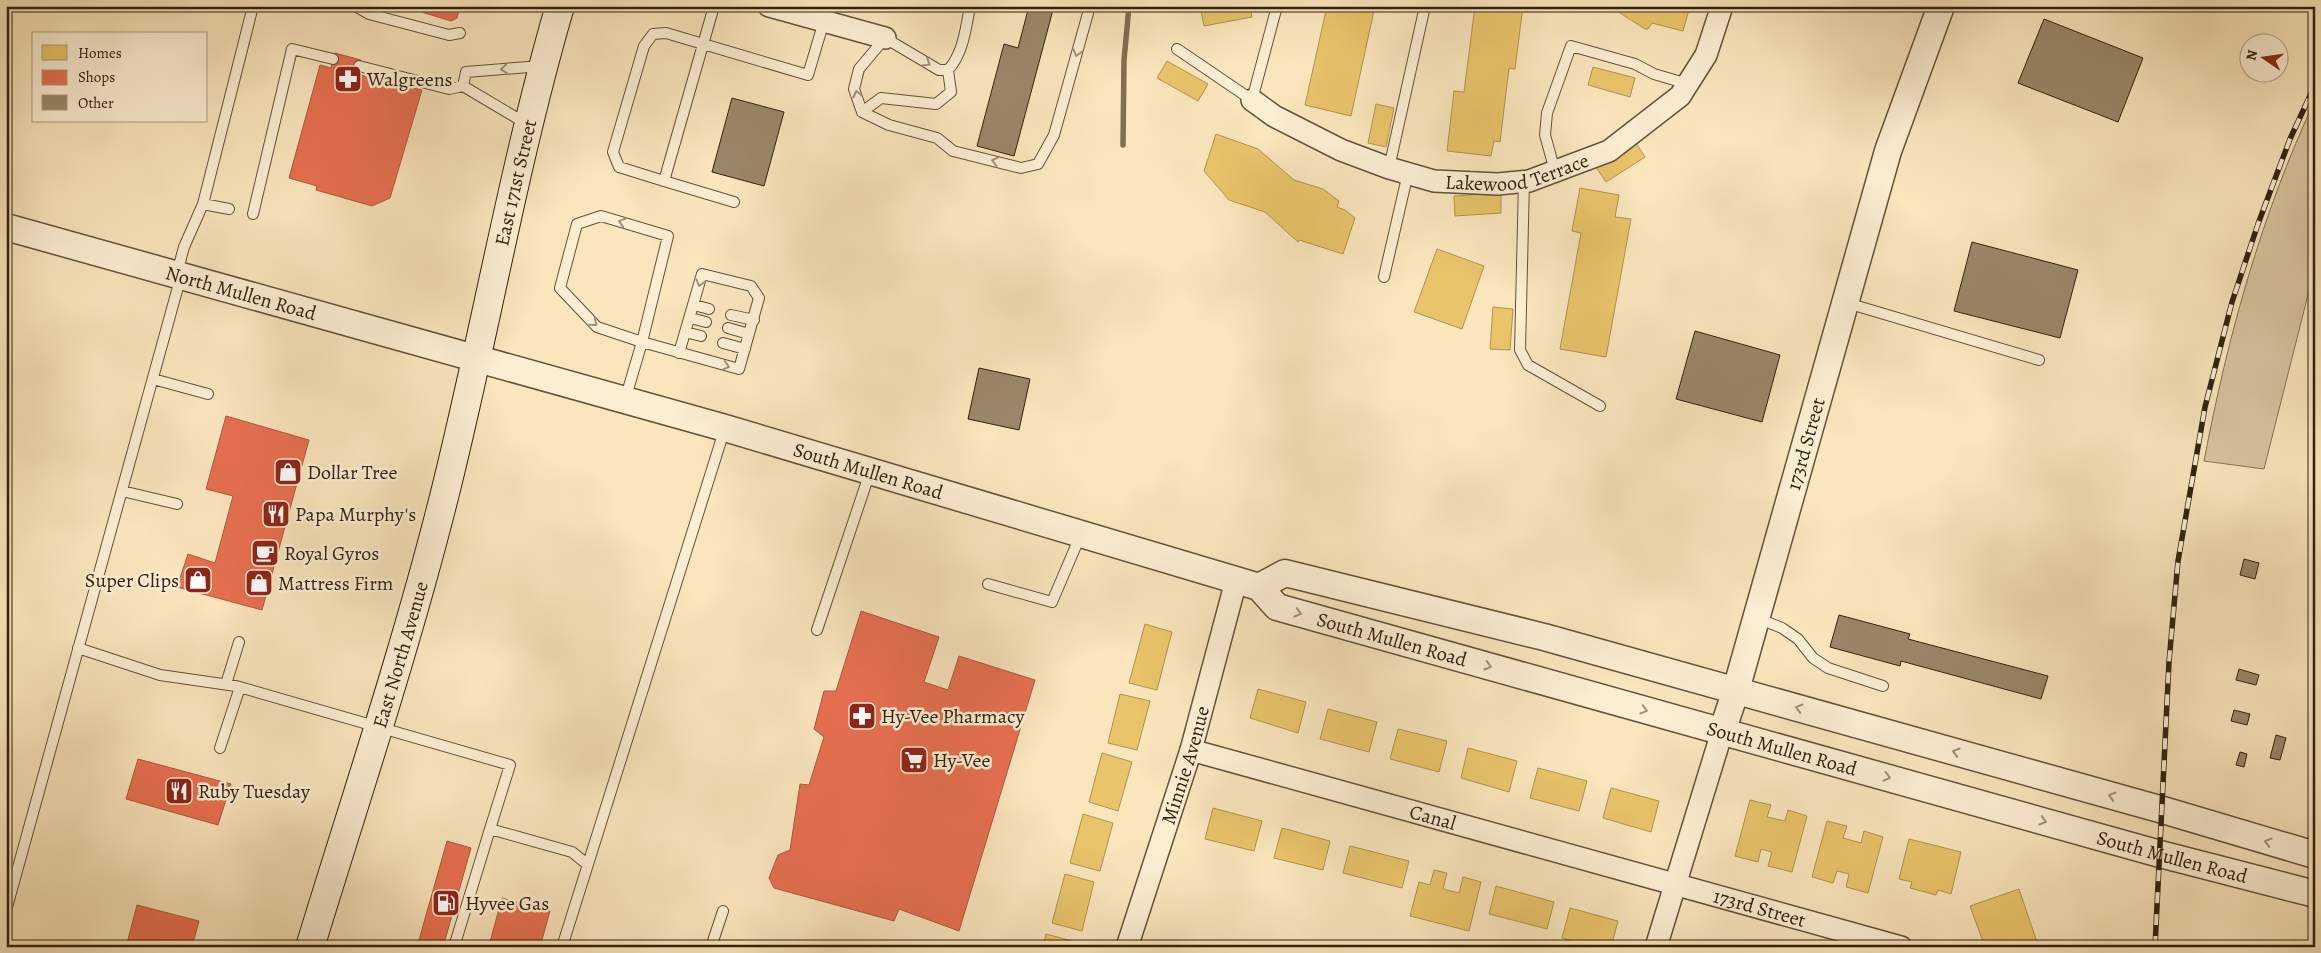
<svg xmlns="http://www.w3.org/2000/svg" width="2321" height="953" viewBox="0 0 2321 953" font-family="Alegreya,serif">
  <rect width="100%" height="100%" fill="#fae5bc"/>
  <filter id="stains"><feTurbulence type="fractalNoise" baseFrequency=".004" numOctaves="4"/><feColorMatrix values="0 0 0 0 .2 0 0 0 0 .09 0 0 0 0 .02 0 0 0 .5 -.17"/></filter>
  <radialGradient id="worn" r=".72"><stop offset=".6" stop-color="#630" stop-opacity="0"/><stop offset="1" stop-color="#630" stop-opacity=".3"/></radialGradient>
  <path fill="#d8c49f" stroke="#847257" d="M2315 100V267L2264 469 2204 461C2228 335 2261 216 2315 100Z"/>
  <path fill="#e9c46a" stroke="#b2934f" d="M1200 6H1250L1252 17 1204 26Z
    M1327 6H1375L1351 116 1305 105Z
    M1475 6H1523L1515 69 1509 68 1500 142 1494 141 1491 156 1447 151 1454 91 1464 92Z
    M1600 6H1690L1683 31 1652 23 1648 29H1645L1617 11Z
    M1167 61 1208 84 1198 101 1157 78Z
    M1593 67 1635 78 1630 97 1588 85Z
    M1376 104 1394 108 1386 147 1368 143Z
    M1216 134 1258 149 1294 180 1323 189 1339 201 1337 207 1345 210 1355 218 1343 254 1299 240 1298 242 1265 212 1229 200 1204 171Z
    M1634 140 1645 157 1606 182 1595 166Z
    M1580 188 1619 195 1615 217 1631 219 1606 357 1560 349 1581 233 1572 231Z
    M1501 193V213L1455 216 1454 196Z
    M1437 249 1484 266 1462 329 1414 312Z
    M1493 307 1513 309 1510 350 1490 349Z
    M1145 624 1172 632 1157 690 1129 683Z
    M1258 689 1306 702 1298 733 1250 718Z
    M1120 694 1150 701 1137 750 1108 743Z
    M1328 709 1377 722 1369 752 1320 739Z
    M1398 729 1447 741 1439 772 1390 759Z
    M1468 748 1517 761 1509 792 1461 778Z
    M1102 753 1132 762 1118 811 1089 802Z
    M1538 768 1587 781 1579 811 1530 798Z
    M1611 788 1659 801 1651 832 1603 818Z
    M1750 800 1771 805 1767 817 1785 821 1788 810 1807 816 1792 872 1768 866 1772 852 1761 849 1758 862 1735 856Z
    M1213 808 1262 821 1254 851 1205 839Z
    M1083 814 1113 823 1100 871 1070 863Z
    M1827 821 1847 826 1843 838 1861 843 1864 831 1883 837 1868 893 1846 887 1849 874 1837 871 1833 883 1812 877Z
    M1282 828 1330 841 1323 870 1274 858Z
    M1909 839 1961 852 1951 894 1938 890 1936 895 1910 888 1912 882 1899 879Z
    M1350 846 1409 861 1402 888 1343 873Z
    M1434 870 1447 873 1443 889 1459 893 1463 877 1481 882 1469 931 1410 916 1419 882 1430 885Z
    M1065 874 1094 882 1082 931 1052 923Z
    M1496 886 1554 902 1547 929 1489 914Z
    M2019 889 2038 945 1985 947 1970 906Z
    M1570 908 1618 921 1611 947H1593L1562 938Z
    M1046 934 1076 942 1075 947H1043Z
    M1175 941 1197 947H1174Z"/>
  <path fill="#e76f51" stroke="#b0583d" d="M402 6H460L457 18 451 21Z
    M335 53 361 60 357 74 422 90 390 198 372 206 316 190 317 186 289 178 320 65 331 68Z
    M226 416 309 440 262 610 177 587 188 554 215 563 233 496 206 489Z
    M861 611 939 637 924 682 948 690 959 656 1035 680 959 931 899 909 894 921 774 888 769 878 778 855 790 850 800 784 809 785 824 737 814 729 824 691H836Z
    M138 759 231 784 218 825 126 799Z
    M447 841 471 848 443 947H417Z
    M502 898 550 911 540 947H508L490 942Z
    M137 905 199 921 192 947H126Z"/>
  <g fill="none" stroke-linecap="round" stroke-linejoin="round">
    <path stroke="#816e53" stroke-width="5.5" d="M1123 145 1124 60 1129 6"/>
  </g>
  <path fill="#9a8769" stroke="#31210f" d="M1029 6H1054L1014 156 977 146 1004 44 1018 48Z
    M2044 19 2143 58 2118 122 2018 83Z
    M732 98 784 112 764 186 712 172Z
    M1972 242 2078 270 2060 338 1954 311Z
    M1695 331 1780 355 1762 422 1676 399Z
    M979 368 1030 379 1019 430 968 419Z
    M2244 559 2259 563 2255 579 2240 575Z
    M1839 615 1910 634 1908 639 2048 676 2041 699 1901 661 1900 666 1830 647Z
    M2239 669 2259 675 2256 685 2236 680Z
    M2234 710 2250 714 2247 725 2231 721Z
    M2276 735 2286 738 2280 760 2270 758Z
    M2240 752 2247 754 2244 767 2236 765Z"/>
  <g fill="none" stroke-linecap="round" stroke-linejoin="round">
    <defs>
      <path id="service" d="M355 6 369 14 449 35 460 33
        M714 6 664 181 619 167 613 152 644 46 653 34 666 33 808 75 824 21
        M970 6C966 28 963 54 948 70H939L885 38 859 69 854 89 862 112 889 125 937 138 953 151 1021 168 1038 164 1054 135 1090 6
        M1177 49 1252 100 1277 6
        M359 66 449 89 463 86 527 124
        M463 86 466 72 541 66
        M862 112 881 98 936 104 951 92 948 70
        M1389 168 1425 6
        M1555 171 1545 135 1547 113 1571 46 1635 64 1654 74 1688 84
        M664 181 734 202
        M1524 181 1520 350 1528 365 1600 406
        M203 204 253 6
        M253 214 292 49 333 59
        M177 273 184 247 203 204 229 209
        M1384 277 1408 173
        M1847 303 2039 360
        M694 305 709 309
        M731 315 754 320
        M690 318 706 322
        M728 328 749 334
        M685 332 701 336
        M723 343 745 349
        M153 379 208 394
        M625 400 642 342 668 236 601 216 577 224 560 288 597 327 642 342 739 369 759 298 751 286 702 274 679 353
        M122 491 177 504
        M988 584 1052 602 1081 534
        M1757 618 1782 628 1798 639 1813 658 1828 668 1883 686
        M817 630 870 472
        M78 648 160 675 236 686 510 765 490 829
        M226 684 239 642
        M220 748 240 687
        M6 911 181 276
        M454 947 490 829 572 852 587 864
        M562 947 725 428
        M711 947 723 911"/>
      <g id="minor">
        <path d="M769 6 885 38"/>
        <path id="s1" d="M1252 100 1274 116 1341 150 1389 168 1434 181 1498 184 1529 181 1609 151 1680 96 1706 55 1722 6"/>
        <path id="s2" d="M1191 750 1901 947"/>
        <path id="s3" d="M1127 947 1191 750 1236 581"/>
        <path d="M1656 947 1722 732"/>
      </g>
      <g id="tertiary">
        <path id="s4" d="M6 227 725 428 1259 587 1277 607 2160 854 2315 894"/>
        <path d="M1259 587 1285 573 1544 637 2163 810 2315 855"/>
        <path id="s5" d="M1722 732 1736 690 1888 151 1941 6"/>
      </g>
      <g id="secondary">
        <path id="s6" d="M310 947C356 797 406 648 444 497 485 334 513 167 560 6"/>
      </g>
    </defs>
    <use href="#service" stroke="#63523a" stroke-width="12"/>
    <use href="#minor" stroke="#63523a" stroke-width="24"/>
    <use href="#tertiary" stroke="#63523a" stroke-width="29"/>
    <use href="#secondary" stroke="#31210f" stroke-width="30"/>
    <use href="#service" stroke="#fceed3" stroke-width="10"/>
    <use href="#minor" stroke="#fceed3" stroke-width="21"/>
    <use href="#tertiary" stroke="#fceed3" stroke-width="26"/>
    <use href="#secondary" stroke="#fceed3" stroke-width="28"/>
    <defs>
      <path id="rail" d="M2155 947 2169 662 2178 561 2205 407 2232 302 2258 224 2290 139 2315 85"/>
    </defs>
    <use href="#rail" stroke="#31210f" stroke-width="5.5"/>
    <use href="#rail" stroke="#fceed3" stroke-width="4" stroke-dasharray="11" stroke-linecap="butt"/>
  </g>
  <defs><path id="oneway-chevron" d="M-2-3.5L2.5 0L-2 3.5" fill="none" stroke-width="1.6" stroke-linecap="round" stroke-linejoin="round" transform="scale(1.25)"/></defs>
  <g stroke="#a1927b">
    <use href="#oneway-chevron" transform="translate(1077 53) rotate(105)"/>
    <use href="#oneway-chevron" transform="translate(927 63) rotate(30)"/>
    <use href="#oneway-chevron" transform="translate(504 69) rotate(175)"/>
    <use href="#oneway-chevron" transform="translate(857 94) rotate(-104)"/>
    <use href="#oneway-chevron" transform="translate(995 161) rotate(-166)"/>
    <use href="#oneway-chevron" transform="translate(622 222) rotate(-163)"/>
    <use href="#oneway-chevron" transform="translate(700 283) rotate(106)"/>
    <use href="#oneway-chevron" transform="translate(594 323) rotate(40)"/>
    <use href="#oneway-chevron" transform="translate(726 366) rotate(15)"/>
    <use href="#oneway-chevron" transform="translate(1298 613) rotate(16)"/>
    <use href="#oneway-chevron" transform="translate(1488 666) rotate(16)"/>
    <use href="#oneway-chevron" transform="translate(1799 708) rotate(-164)"/>
    <use href="#oneway-chevron" transform="translate(1644 710) rotate(16)"/>
    <use href="#oneway-chevron" transform="translate(1956 752) rotate(-164)"/>
    <use href="#oneway-chevron" transform="translate(1887 777) rotate(15)"/>
    <use href="#oneway-chevron" transform="translate(2112 796) rotate(-164)"/>
    <use href="#oneway-chevron" transform="translate(2043 821) rotate(16)"/>
    <use href="#oneway-chevron" transform="translate(2268 842) rotate(-164)"/>
  </g>
  <defs>
    <symbol id="pharmacy-square" viewBox="-11 -11 22 22"><rect x="-9" y="-9" width="18" height="18" rx="4" fill="#8f2418" stroke="#fceed3"/><path d="M-2-6h4v4h4v4h-4v4h-4v-4h-4v-4h4Z" fill="#fff"/></symbol>
    <symbol id="shop-square" viewBox="-11 -11 22 22"><rect x="-9" y="-9" width="18" height="18" rx="4" fill="#8f2418" stroke="#fceed3"/><path d="M-5-2.5h2.3a2.7 3.5 0 0 1 5.4 0H5L5.5 6h-11ZM-1.5-2.5h3a1.5 2.3 0 0 0-3 0Z" fill="#fff"/></symbol>
    <symbol id="restaurant-square" viewBox="-11 -11 22 22"><rect x="-9" y="-9" width="18" height="18" rx="4" fill="#8f2418" stroke="#fceed3"/><path d="M-5-6h1v4h1v-4h1v4h1v-4h1v5L-1.5 .5V6h-2V.5L-5-1ZM5-6V6H3V1.5H1.5Q1.5-4 5-6Z" fill="#fff"/></symbol>
    <symbol id="cafe-square" viewBox="-11 -11 22 22"><rect x="-9" y="-9" width="18" height="18" rx="4" fill="#8f2418" stroke="#fceed3"/><path d="M-5.5-4.5H6V0H3Q3 3.5 0 3.5H-2.5Q-5.5 3.5-5.5 0ZM3-3.2v2h1.7v-2ZM-6 4.5H4V6H-6Z" fill="#fff"/></symbol>
    <symbol id="supermarket-square" viewBox="-11 -11 22 22"><rect x="-9" y="-9" width="18" height="18" rx="4" fill="#8f2418" stroke="#fceed3"/><path d="M-6-5.5h2.5l.6 2H6L4.5 2H-2.5L-4.4-4H-6ZM-1.5 3.2a1.3 1.3 0 1 0 .1 0ZM3 3.2a1.3 1.3 0 1 0 .1 0Z" fill="#fff"/></symbol>
    <symbol id="fuel-square" viewBox="-11 -11 22 22"><rect x="-9" y="-9" width="18" height="18" rx="4" fill="#8f2418" stroke="#fceed3"/><path d="M-5.5-6h7V0h2V4h1.3V-2.5L3-4.5l.8-.8L6-3V5H2.5V1h-1V6h-7ZM-4.2-4.7v3.2H.2V-4.7Z" fill="#fff"/></symbol>
  </defs>
  <g fill-rule="evenodd">
    <use href="#pharmacy-square" x="332" y="63" width="32" height="32"/>
    <use href="#shop-square" x="272" y="456" width="32" height="32"/>
    <use href="#restaurant-square" x="260" y="498" width="32" height="32"/>
    <use href="#cafe-square" x="249" y="537" width="32" height="32"/>
    <use href="#shop-square" x="182" y="564" width="32" height="32"/>
    <use href="#shop-square" x="243" y="567" width="32" height="32"/>
    <use href="#pharmacy-square" x="846" y="700" width="32" height="32"/>
    <use href="#supermarket-square" x="898" y="744" width="32" height="32"/>
    <use href="#restaurant-square" x="163" y="775" width="32" height="32"/>
    <use href="#fuel-square" x="430" y="887" width="32" height="32"/>
  </g>
  <g text-anchor="middle" dominant-baseline="central" stroke-width="5" stroke-linejoin="round" paint-order="stroke">
    <g font-size="20" fill="#31210f" stroke="#fceed3" text-anchor="start">
      <text x="367" y="79">Walgreens</text>
      <text x="307" y="472">Dollar Tree</text>
      <text x="295" y="514">Papa Murphy's</text>
      <text x="284" y="553">Royal Gyros</text>
      <text x="179" y="580" text-anchor="end">Super Clips</text>
      <text x="278" y="583">Mattress Firm</text>
      <text x="881" y="716">Hy-Vee Pharmacy</text>
      <text x="933" y="760">Hy-Vee</text>
      <text x="198" y="791">Ruby Tuesday</text>
      <text x="465" y="903">Hyvee Gas</text>
    </g>
    <g font-size="20" fill="#31210f" stroke="#fceed3">
      <text stroke="none"><textPath href="#s1" startOffset="285">Lakewood Terrace</textPath></text>
      <text stroke="none"><textPath href="#s6" startOffset="792">East 171st Street</textPath></text>
      <text stroke="none"><textPath href="#s4" startOffset="244">North Mullen Road</textPath></text>
      <text stroke="none"><textPath href="#s5" startOffset="300">173rd Street</textPath></text>
      <text stroke="none"><textPath href="#s4" startOffset="896">South Mullen Road</textPath></text>
      <text stroke="none"><textPath href="#s4" startOffset="1450">South Mullen Road</textPath></text>
      <text stroke="none"><textPath href="#s6" startOffset="306">East North Avenue</textPath></text>
      <text stroke="none"><textPath href="#s4" startOffset="1855">South Mullen Road</textPath></text>
      <text stroke="none"><textPath href="#s3" startOffset="191">Minnie Avenue</textPath></text>
      <text stroke="none"><textPath href="#s2" startOffset="251">Canal</textPath></text>
      <text stroke="none"><textPath href="#s4" startOffset="2260">South Mullen Road</textPath></text>
      <text stroke="none"><textPath href="#s2" startOffset="590">173rd Street</textPath></text>
    </g>
  </g>
  <rect width="2321" height="953" fill="none" stroke="#fae5bc" stroke-width="25"/>
  <rect x="8" y="8" width="2306" height="938" fill="none" stroke="#31210f" stroke-width="2.5"/>
  <rect x="12" y="12" width="2296" height="928" fill="none" stroke="#31210f"/>
  <rect x="32" y="32" width="175" height="90" fill="#fceed3" stroke="#ab9c85"/>
  <rect x="42" y="45" width="25" height="15" fill="#e9c46a" stroke="#ab9c85"/>
  <text x="78" y="58" font-size="15" fill="#31210f">Homes</text>
  <rect x="42" y="70" width="25" height="15" fill="#e76f51" stroke="#ab9c85"/>
  <text x="78" y="82" font-size="15" fill="#31210f">Shops</text>
  <rect x="42" y="95" width="25" height="15" fill="#9a8769" stroke="#ab9c85"/>
  <text x="78" y="108" font-size="15" fill="#31210f">Other</text>
  <g transform="translate(2264 58) rotate(283)"><circle r="24" fill="#fceed3" stroke="#ab9c85"/>
  <path d="M0-4L9 19L0 12L-9 19Z" fill="#8f2418"/>
  <text y="-8" font-size="14" font-weight="bold" text-anchor="middle" fill="#31210f">N</text>
  </g>
  <rect width="100%" height="100%" filter="url(#stains)"/>
  <rect width="100%" height="100%" fill="url(#worn)"/>
</svg>
